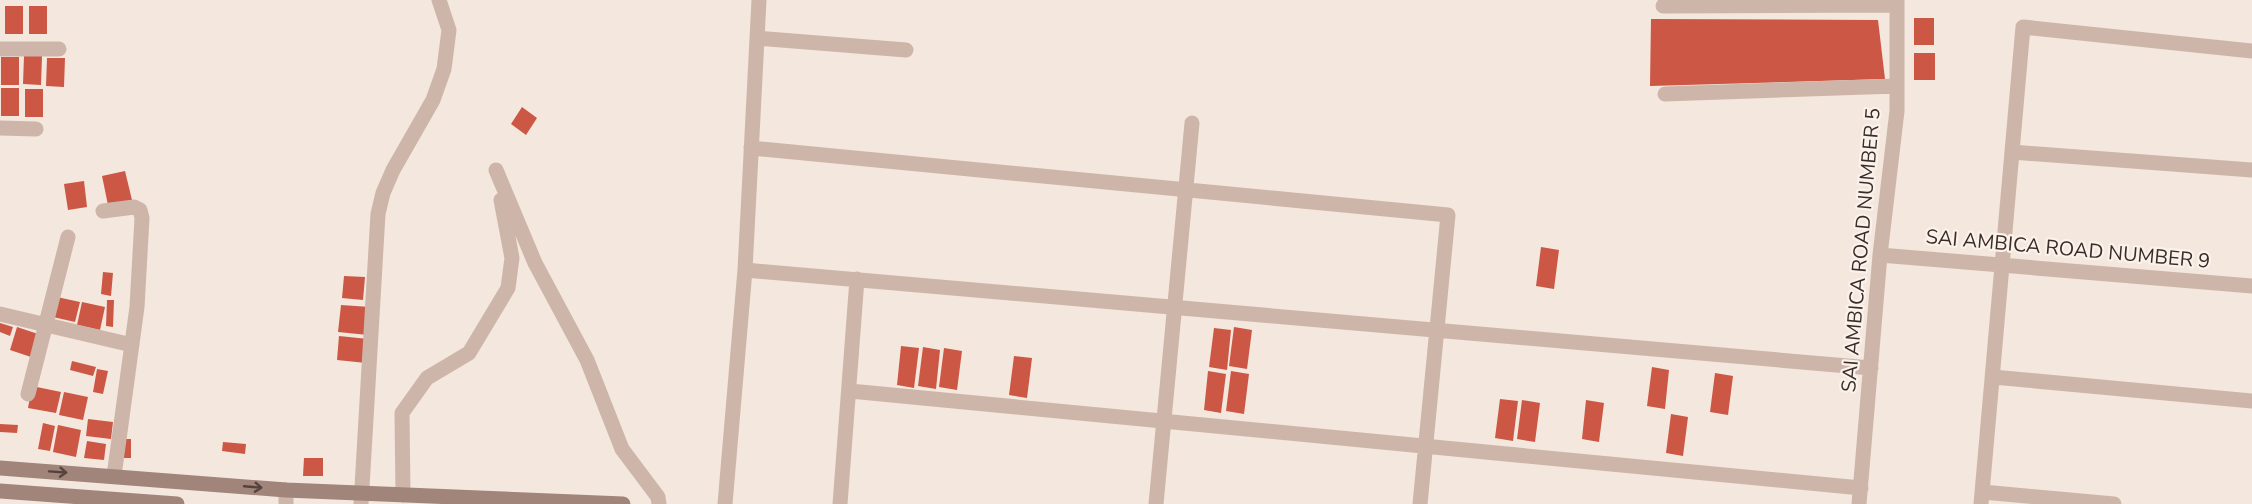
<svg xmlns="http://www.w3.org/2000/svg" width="2252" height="504" viewBox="0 0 2252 504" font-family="'Nunito Sans',sans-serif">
  <rect width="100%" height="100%" fill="#f4e7de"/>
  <path fill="#cc5744" d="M5 6H23V34H5Z
    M29 6H47V34H29Z
    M1914 18H1934V45H1914Z
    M1651 19 1878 20 1885 79 1650 86Z
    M1914 53H1935V80H1914Z
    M24 56H42L41 85 23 84Z
    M1 57H19V85H1Z
    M47 58H65L64 87 46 86Z
    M1 88H19V116H1Z
    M25 89H43V117H25Z
    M522 107 537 118 526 135 511 124Z
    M125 171 132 200 108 205 102 176Z
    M84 181 87 207 68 210 64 184Z
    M1541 247 1559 250 1554 289 1536 286Z
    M103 272 113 273 111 296 101 294Z
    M344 276 365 277 363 300 342 298Z
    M57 297 80 302 75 322 53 317Z
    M107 300H114L113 327 106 326Z
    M82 302 105 307 100 330 77 325Z
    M341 305 370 307 368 335 338 332Z
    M0 323 13 327 10 336 0 332Z
    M17 327 41 335 34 358 10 350Z
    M1234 327 1252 330 1247 369 1229 366Z
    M1214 328 1231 330 1227 370 1209 367Z
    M339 336 368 339 366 363 337 360Z
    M901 346 919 348 914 388 897 385Z
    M923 347 940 350 936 389 918 386Z
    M944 348 962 351 957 390 939 387Z
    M1014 356 1032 358 1027 398 1009 395Z
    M72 361 96 367 93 376 70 370Z
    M1652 367 1669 370 1665 409 1647 406Z
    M97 369 108 371 103 394 93 392Z
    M1208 371 1226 374 1221 413 1204 410Z
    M1231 371 1249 374 1244 414 1226 411Z
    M1715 373 1733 376 1728 415 1710 412Z
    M32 386 61 392 56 413 28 408Z
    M64 392 88 397 83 420 59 415Z
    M1500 399 1518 401 1513 441 1495 438Z
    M1522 400 1540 403 1535 442 1517 439Z
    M1586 400 1604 403 1599 442 1582 439Z
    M1671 414 1688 417 1683 456 1666 453Z
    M88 419 113 422 111 439 86 436Z
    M43 423 55 426 50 451 38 449Z
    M0 424 18 425 17 433 0 432Z
    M58 425 81 430 76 457 53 452Z
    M121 439H131V458H121Z
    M87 441 106 444 104 460 84 458Z
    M223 442 246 444 245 454 222 451Z
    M304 458H323V476H303Z"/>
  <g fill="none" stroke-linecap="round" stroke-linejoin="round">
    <path stroke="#cdb6a9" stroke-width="15" d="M1663 6 1897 5
      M757 38 906 50
      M0 49H59
      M1665 94 1897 86
      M0 128 36 129
      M751 148 1448 215 1420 504
      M2012 152 2252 170
      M496 170 535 263 587 360 622 449 658 497 659 504
      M103 211 134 207 140 210 142 218 137 307 114 476
      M1880 255 2252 286
      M745 270 1871 368
      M0 314 132 345
      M1993 377 2252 401
      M850 391 1861 488
      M28 394 68 237
      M1983 492 2114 504
      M403 495 402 413 427 378 469 353 508 288 512 258 501 200
      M286 504V490
      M361 504 378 214 383 193 393 170 433 100 444 69 449 30 439 0
      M725 504 745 270 759 0
      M840 504 857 279
      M1156 504 1192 123
      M1859 504 1880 255 1897 111V0
      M1981 504 2023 27 2252 51"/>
    <path stroke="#a1847a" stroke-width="15" d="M0 468 286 490 623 504
      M0 491 177 504"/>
  </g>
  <defs><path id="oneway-shaft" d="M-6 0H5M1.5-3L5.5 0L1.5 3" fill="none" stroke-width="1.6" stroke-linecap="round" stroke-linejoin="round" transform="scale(1.5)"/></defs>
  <g stroke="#54433d">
    <use href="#oneway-shaft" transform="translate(58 472) rotate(4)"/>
    <use href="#oneway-shaft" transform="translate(253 487) rotate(5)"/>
  </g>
  <g text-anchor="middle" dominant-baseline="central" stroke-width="4.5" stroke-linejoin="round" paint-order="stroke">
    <g font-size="20" fill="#3a2d29" stroke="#fbf2eb">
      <text transform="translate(2068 249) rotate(5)">SAI AMBICA ROAD NUMBER 9</text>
      <text transform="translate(1861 250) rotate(-85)">SAI AMBICA ROAD NUMBER 5</text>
    </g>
  </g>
</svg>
